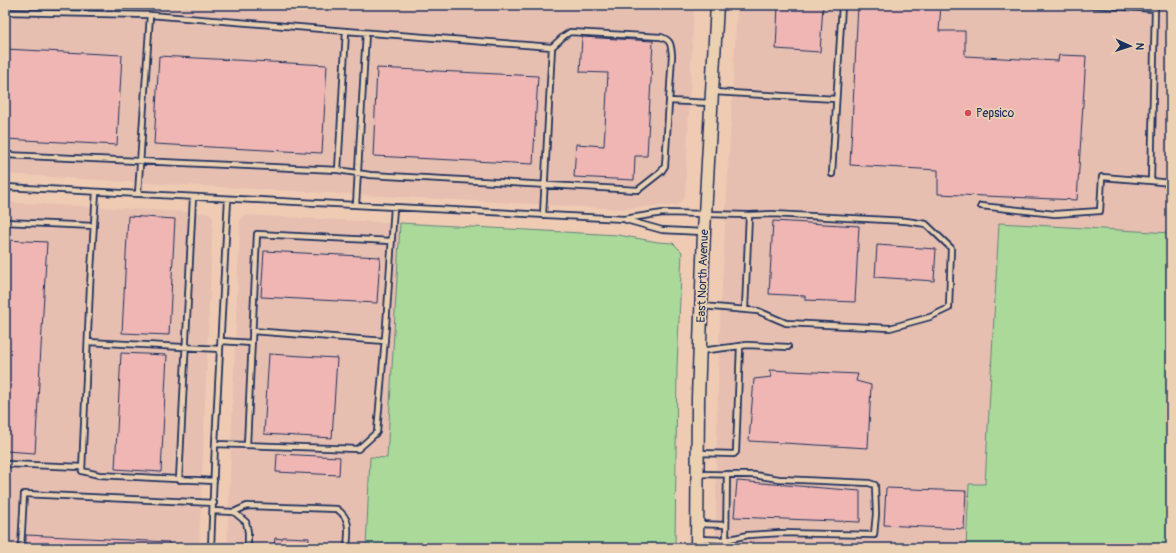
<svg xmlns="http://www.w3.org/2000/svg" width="1176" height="553" viewBox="0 0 1176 553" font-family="Pangolin,sans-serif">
  <rect width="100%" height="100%" fill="#efcbb4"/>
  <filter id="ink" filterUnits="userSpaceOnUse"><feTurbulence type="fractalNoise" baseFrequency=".025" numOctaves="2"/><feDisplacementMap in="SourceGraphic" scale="8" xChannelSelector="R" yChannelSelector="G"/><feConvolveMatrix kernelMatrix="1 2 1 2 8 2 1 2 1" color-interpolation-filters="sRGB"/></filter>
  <g filter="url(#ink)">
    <path fill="#e7bfb1" d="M5 5H694L685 198 675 206H660L620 209 127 182 5 174Z
      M737 5H1171V233L999 224 985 485 969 484 966 548H716V470L719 339Z
      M5 202 209 213 213 217 199 548H5Z
      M246 215 400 223 387 458 370 457 366 548H227L240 219Z"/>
    <path fill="#aad999" stroke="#62847c" d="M400 223 618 235 658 242 673 243 682 252 677 367 675 548H366L370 457 387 458Z
      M999 223 1171 233V548H966L969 484H985Z"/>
    <path fill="#efb6b4" stroke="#1b2f5e" d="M778 5H823L820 52 776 49Z
      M858 5H941L939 31H965V56L1058 61 1059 55 1086 56 1077 200 938 194V170L850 165Z
      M582 37 653 41 647 156H635L634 180 574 177 576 144 604 146 608 73 580 72Z
      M5 49 122 55 117 145 5 139Z
      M159 56 327 65 322 153 154 144Z
      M377 68 538 76 533 164 373 156Z
      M128 216 175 219 169 335 122 333Z
      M773 221 859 226 855 302 805 300V296L769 294Z
      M5 240 47 242 35 453 5 451Z
      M877 245 936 249 934 281 875 277Z
      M264 251 380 257 377 303 261 297Z
      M121 353 167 355 161 472 115 469Z
      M269 354 337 358 332 438 264 434Z
      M769 370 858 374 856 381 871 385 868 448 749 441 754 379 772 377Z
      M277 454 340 457 339 475 276 472Z
      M737 481 860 491V522L734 517Z
      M886 488 966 491 964 529 884 525Z
      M26 535 169 542V548H26Z
      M283 537 309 538 308 548H274L275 538 282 539Z"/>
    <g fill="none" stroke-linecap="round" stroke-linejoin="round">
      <defs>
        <path id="lane" d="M1093 5 1155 9 1151 181 1171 183
          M5 12 150 15
          M346 31 552 47 543 215
          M714 92 836 99
          M669 101 711 103
          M5 155 338 170 346 31 150 15 138 194
          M338 170 370 175 638 190 661 172 665 166 672 55C671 45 671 40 661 37L570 32 564 36 552 47
          M832 174 842 5
          M5 187 624 219 663 213 749 215 772 214 906 221 926 224 951 248 949 308 930 317 890 328 786 323 758 311 702 306
          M96 192 90 286 82 471 99 475 214 481
          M356 205 366 33
          M981 206 1055 214 1100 211 1102 177 1151 181
          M626 220 662 230 703 232
          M5 222 94 226
          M745 309 749 215
          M252 331 385 341
          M221 341 252 343
          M88 342 220 349
          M740 346 747 345 788 347
          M215 444 358 449 365 443 377 432 386 326 394 207
          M247 445 257 234 391 241
          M698 453 734 454 736 452 740 346 700 351
          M5 464 82 467
          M699 474 754 475 779 479 869 483 875 485 876 514 874 535 781 533 748 535 726 540 699 539
          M179 480 193 197
          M213 511 234 512 246 522 248 532V548
          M234 512 247 506 337 509C352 520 348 531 347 548
          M698 524 726 525
          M726 540 727 474
          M21 548 24 494 214 503
          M211 548 215 444 228 199"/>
        <path id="secondary" d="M697 548 698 398 704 232 717 5"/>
      </defs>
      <use href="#lane" stroke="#1b2f5e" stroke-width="8"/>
      <use href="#secondary" stroke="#1b2f5e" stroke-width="15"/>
      <use href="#lane" stroke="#ebd1b2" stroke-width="4.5"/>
      <use href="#secondary" stroke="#ebd1b2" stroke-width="12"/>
    </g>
  </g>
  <circle fill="#d1495b" stroke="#ebd1b2" stroke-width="1.5" cx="968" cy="113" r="4"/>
  <g text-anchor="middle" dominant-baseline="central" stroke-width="3.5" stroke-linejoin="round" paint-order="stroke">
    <g font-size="12" fill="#1b2f5e" stroke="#ebd1b2" text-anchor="start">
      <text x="976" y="113">Pepsico</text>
    </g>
    <g font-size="12" fill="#1b2f5e" stroke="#ebd1b2">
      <text transform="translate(703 276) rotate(-88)">East North Avenue</text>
    </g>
  </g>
  <rect width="1176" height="553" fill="none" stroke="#ebd1b2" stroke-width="20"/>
  <rect x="10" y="10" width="1156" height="533" fill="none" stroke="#1b2f5e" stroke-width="1.5" filter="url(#ink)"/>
  <g transform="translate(1130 46) rotate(93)" stroke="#ebd1b2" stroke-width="3" paint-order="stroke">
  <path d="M0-3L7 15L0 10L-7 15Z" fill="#1b2f5e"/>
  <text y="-6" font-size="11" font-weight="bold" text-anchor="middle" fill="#1b2f5e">N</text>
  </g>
</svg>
